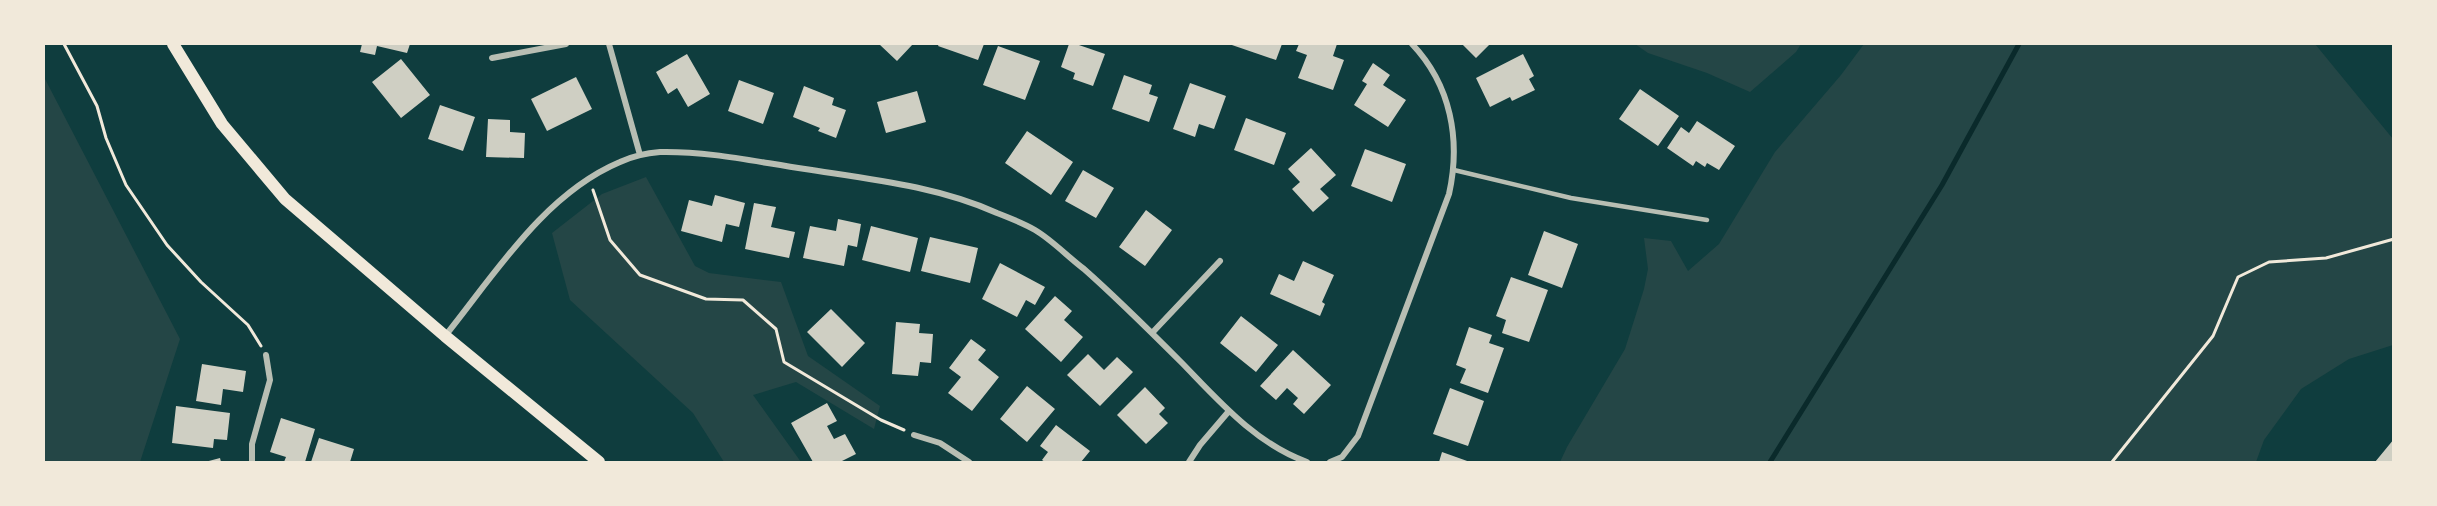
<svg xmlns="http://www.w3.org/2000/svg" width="2437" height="506" viewBox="0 0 2437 506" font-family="'Nunito Sans',sans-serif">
  <rect width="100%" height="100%" fill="#0f3d3e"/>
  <path fill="#244646" d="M1635 44H1801L1796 52 1750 92 1707 73 1648 53Z
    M1864 44H2315L2393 139V345L2349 359 2301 389 2264 440 2256 462H1560L1567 447 1625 349 1644 289 1648 269 1644 238 1671 241 1688 271 1719 244 1775 152 1841 75Z
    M44 77 180 339 140 462H44Z
    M646 177 695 266 709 273 781 282 808 356 880 406 874 429 796 382 753 395 801 462H724L693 413 570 300 552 233 602 194Z"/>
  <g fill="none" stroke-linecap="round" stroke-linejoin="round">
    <path stroke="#0a2a2b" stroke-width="5" d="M1770 462 1942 185 2019 44"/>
  </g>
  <path fill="#cfcfc3" d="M362 44H410L407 53 377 46 375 55 360 52Z
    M879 44H913L897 61Z
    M939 44H984L978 60 938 46Z
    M1069 44H1076L1105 54 1093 86 1073 79 1075 73 1061 67Z
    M1229 44H1282L1276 60Z
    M1299 44H1337L1333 56 1344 60 1333 90 1298 78 1307 55 1296 51Z
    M1462 44H1490L1476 58Z
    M998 46 1040 61 1025 100 983 85Z
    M687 54 710 94 688 107 677 88 668 94 656 72Z
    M1523 54 1534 76 1529 79 1535 90 1512 101 1510 97 1490 107 1476 78Z
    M401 59 430 95 401 118 372 82Z
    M1373 63 1390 75 1383 85 1406 100 1388 127 1354 105 1367 84 1362 81Z
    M1124 75 1152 85 1149 94 1158 97 1149 122 1112 109Z
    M576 77 592 109 547 131 531 99Z
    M739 80 774 93 763 124 728 111Z
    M1190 83 1226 96 1214 129 1199 124 1195 137 1173 129Z
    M804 86 834 98 832 105 846 110 836 138 818 131 820 128 793 117Z
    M1640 89 1679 116 1658 146 1619 119Z
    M917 91 926 122 886 133 877 102Z
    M440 105 475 117 463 151 428 139Z
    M1246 118 1286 133 1274 165 1234 150Z
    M488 119 510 120V132L525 133 524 158 486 157Z
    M1697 121 1735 146 1719 170 1707 163 1705 167 1696 161 1693 166 1667 148 1681 127 1689 133Z
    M1027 131 1073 162 1051 195 1005 163Z
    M1311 148 1336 175 1320 189 1329 198 1313 212 1292 189 1300 182 1288 169Z
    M1365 149 1406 164 1392 202 1351 186Z
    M1083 170 1114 188 1096 218 1065 201Z
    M715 195 745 203 739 227 726 224 722 242 681 231 689 200 712 206Z
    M754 203 776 207 771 227 795 232 789 258 745 249Z
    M1146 210 1172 230 1145 266 1119 247Z
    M838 219 861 224 857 247 848 245 844 266 803 258 810 226 836 231Z
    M871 226 918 238 910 272 862 260Z
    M1544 231 1578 244 1562 288 1528 275Z
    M930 237 978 248 970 283 921 271Z
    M1303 261 1334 275 1322 302 1325 304 1320 316 1270 294 1279 274 1294 281Z
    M1000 263 1045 287 1035 305 1026 300 1017 317 982 299Z
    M1511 277 1548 290 1529 342 1502 333 1506 320 1496 316Z
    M1055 296 1072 311 1064 320 1083 337 1061 362 1025 329Z
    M831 309 865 343 842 367 807 332Z
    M1241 316 1278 345 1256 372 1220 343Z
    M896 322 920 324 919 333 933 334 931 363 920 362 918 376 892 374Z
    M1469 327 1492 335 1489 343 1504 348 1488 393 1460 383 1466 369 1456 365Z
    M971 339 986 350 978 360 999 377 972 411 948 393 961 377 949 368Z
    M1293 350 1331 385 1304 414 1293 404 1298 398 1287 388 1276 400 1260 386Z
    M1088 354 1104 370 1117 357 1133 372 1100 406 1067 375Z
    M202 364 246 371 243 392 223 389 221 405 196 401Z
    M1027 386 1055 409 1027 442 1000 419Z
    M1145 387 1165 408 1159 414 1168 423 1146 444 1117 415Z
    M1450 388 1484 401 1468 446 1433 434Z
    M827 403 837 421 827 426 834 439 845 434 856 454 840 462H813L791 423Z
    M176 406 230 413 227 440 214 439 213 448 172 443Z
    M281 418 315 429 305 462H284L286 457 270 452Z
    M1056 425 1090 451 1081 462H1045L1042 460 1048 452 1040 446Z
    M319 438 354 449 350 462H311Z
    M2394 439V462H2375Z
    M1442 452 1470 462H1439Z
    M220 458 221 462H205Z"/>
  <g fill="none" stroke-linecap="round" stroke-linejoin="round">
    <path stroke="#f1e9da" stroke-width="3" d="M64 44 97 106 106 138 126 185 167 245 201 282 248 325 261 346
      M593 190 610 240 640 275 706 299 743 300 776 329 784 362 881 420 904 430
      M2112 462 2213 336 2238 277 2269 262 2326 258 2394 239"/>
    <path stroke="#b8beb3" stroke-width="4.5" d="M1454 170 1571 198 1707 220"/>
    <path stroke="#b8beb3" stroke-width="6" d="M609 44 640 155
      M492 58 566 44
      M1152 333 1220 261
      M445 336C495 274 544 194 620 162 633 156 646 153 660 152 709 151 757 162 805 169 869 179 937 186 997 213 1010 218 1023 223 1035 230 1052 240 1068 257 1084 269 1118 299 1150 331 1182 363 1218 400 1256 444 1307 462
      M914 435 940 443 969 462
      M252 462V444L270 380 266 355
      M1189 462 1200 445 1229 411
      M1330 462 1342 457 1358 436 1449 194C1461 140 1451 85 1412 44"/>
    <path stroke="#f1e9da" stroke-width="12" d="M173 44 222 124 285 199 445 336 599 462"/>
  </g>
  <rect width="2437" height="506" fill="none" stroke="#f1e9da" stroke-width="90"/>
</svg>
